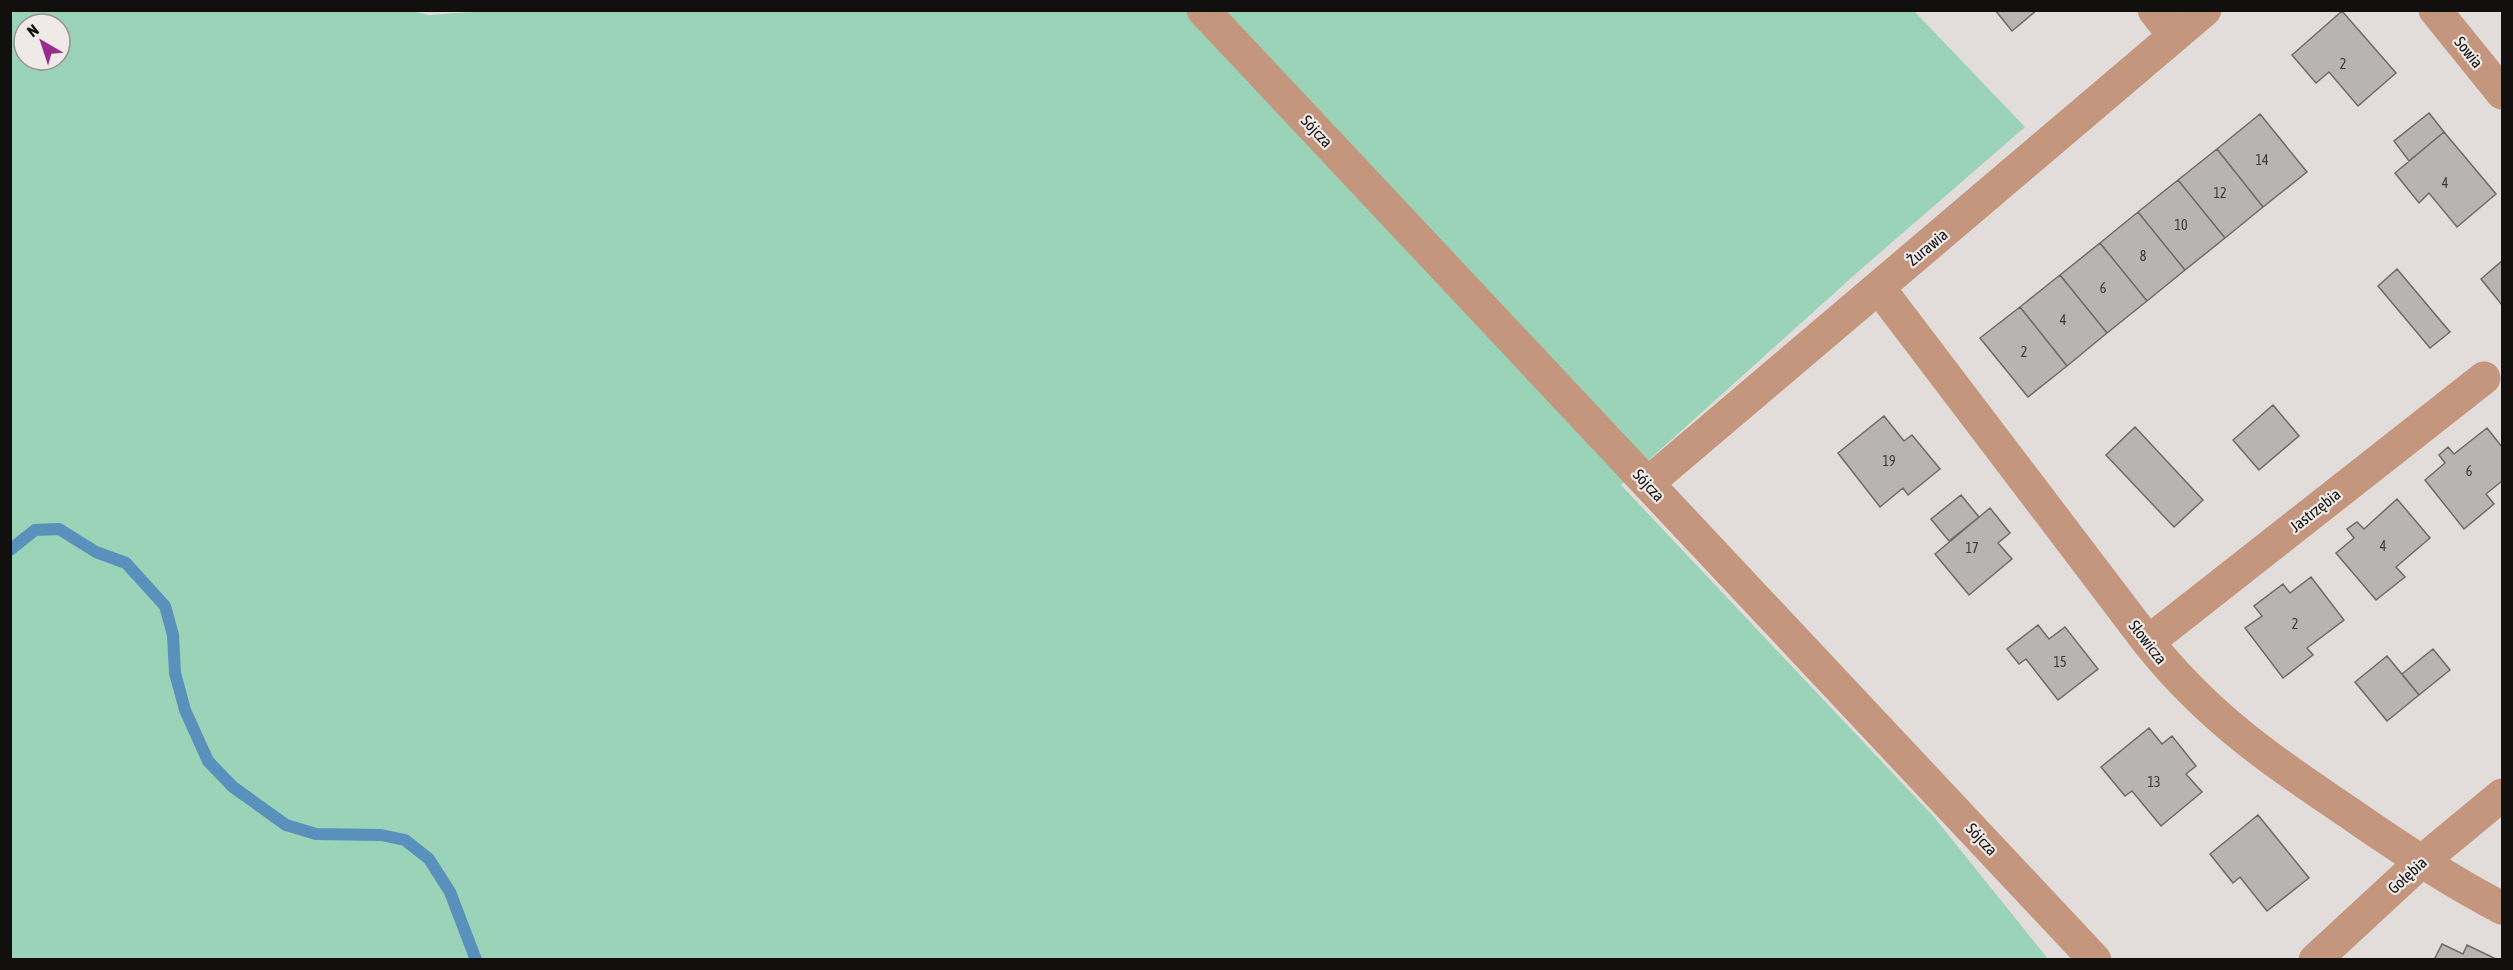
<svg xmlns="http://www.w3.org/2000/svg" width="2513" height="970" viewBox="0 0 2513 970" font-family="'Asap Condensed',sans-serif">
  <rect width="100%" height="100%" fill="#e2dddb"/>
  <path fill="#9ad3b7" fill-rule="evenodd" d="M408 10 429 15 497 10 1914 11 2025 127 1860 270 1621 485 1934 817 2048 959H11L10 11ZM24 24H60V60H24Z"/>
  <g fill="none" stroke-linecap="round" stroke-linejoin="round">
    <path stroke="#5a90bc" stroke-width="12" d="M10 550 35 530 59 529 96 552 126 563 165 606 173 635 175 673 185 710 208 761 233 787 286 825 316 834 381 835 405 840 429 859 450 892 476 960"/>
  </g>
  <path fill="#b8b4b1" stroke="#6d6a67" stroke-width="1.5" d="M1995 10H2037L2012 31Z
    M2342 11 2396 73 2358 106 2329 72 2316 83 2292 55Z
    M2429 113 2444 132 2409 161 2394 141Z
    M2260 114 2307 172 2263 207 2217 149Z
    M2444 132 2496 194 2457 227 2429 193 2419 203 2395 173Z
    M2217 149 2263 207 2225 238 2178 180Z
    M2178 180 2225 238 2185 270 2138 212Z
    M2138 212 2185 270 2147 301 2100 243Z
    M2100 243 2147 301 2107 333 2060 275Z
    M2502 261V305L2481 279Z
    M2397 269 2450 332 2430 348 2378 286Z
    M2060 275 2107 333 2067 366 2020 307Z
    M2020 307 2067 366 2028 397 1980 338Z
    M2273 405 2299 436 2259 470 2233 440Z
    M1884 416 1904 441 1912 435 1940 469 1908 495 1903 488 1880 507 1838 453Z
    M2135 427 2203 500 2174 527 2106 455Z
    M2487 428 2502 447V481L2486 494 2494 504 2464 529 2425 480 2445 463 2439 455 2448 447 2454 454Z
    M1961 495 1979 517 1949 541 1931 519Z
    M2397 499 2430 538 2396 567 2405 577 2376 600 2336 553 2354 538 2347 529 2357 522 2364 529Z
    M1990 508 2010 533 1998 543 2012 559 1969 595 1935 554Z
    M2311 577 2344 620 2307 648 2313 655 2283 678 2245 628 2262 616 2254 606 2283 584 2290 593Z
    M2038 625 2049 639 2065 627 2098 669 2058 700 2026 659 2019 664 2007 649Z
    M2433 649 2450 670 2419 695 2402 674Z
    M2387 656 2419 695 2387 721 2355 682Z
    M2149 728 2162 744 2172 736 2196 766 2186 774 2202 792 2161 826 2132 791 2125 796 2101 767Z
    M2258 815 2309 878 2267 911 2240 877 2233 883 2210 854Z
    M2442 944 2463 954 2467 945 2498 960H2434Z"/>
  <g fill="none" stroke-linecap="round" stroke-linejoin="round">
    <path stroke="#c4967d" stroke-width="33" d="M1203 10 2095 960
      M2154 10 2174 36
      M2435 10 2502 93
      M1879 288 2148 642C2207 716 2270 760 2348 812 2398 847 2448 880 2502 908
      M1648 483 2205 10
      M2148 642 2484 378
      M2315 960 2421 862 2502 795"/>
  </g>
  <g text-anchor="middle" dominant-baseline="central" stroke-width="4.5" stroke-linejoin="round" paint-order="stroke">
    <g font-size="14" fill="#3b3938">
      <text x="2343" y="64">2</text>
      <text x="2262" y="160">14</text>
      <text x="2445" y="183">4</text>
      <text x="2220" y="193">12</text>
      <text x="2181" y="225">10</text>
      <text x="2143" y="256">8</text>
      <text x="2103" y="288">6</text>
      <text x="2063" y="320">4</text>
      <text x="2024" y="352">2</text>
      <text x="1889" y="461">19</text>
      <text x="2469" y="471">6</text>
      <text x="2383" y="546">4</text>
      <text x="1972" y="548">17</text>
      <text x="2295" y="624">2</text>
      <text x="2060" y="662">15</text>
      <text x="2154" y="782">13</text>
    </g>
    <g font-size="16" fill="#11100f" stroke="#efeae8">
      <text transform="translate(2469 52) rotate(51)">Sowia</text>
      <text transform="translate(1317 131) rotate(47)">Sójcza</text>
      <text transform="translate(1927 247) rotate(-40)">Żurawia</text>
      <text transform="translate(1649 485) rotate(47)">Sójcza</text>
      <text transform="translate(2315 510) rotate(-38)">Jastrzębia</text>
      <text transform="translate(2148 642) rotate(52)">Słowicza</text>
      <text transform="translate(1982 839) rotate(47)">Sójcza</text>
      <text transform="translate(2407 875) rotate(-42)">Gołębia</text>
    </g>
  </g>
  <rect width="2513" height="970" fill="none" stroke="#11100f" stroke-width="24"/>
  <g transform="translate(42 42) rotate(321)"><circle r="28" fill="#efeae8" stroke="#969391" stroke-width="1.5"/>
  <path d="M0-4.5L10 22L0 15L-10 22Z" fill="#992d8d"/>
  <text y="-9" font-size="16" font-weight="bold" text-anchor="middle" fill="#11100f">N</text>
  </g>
</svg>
